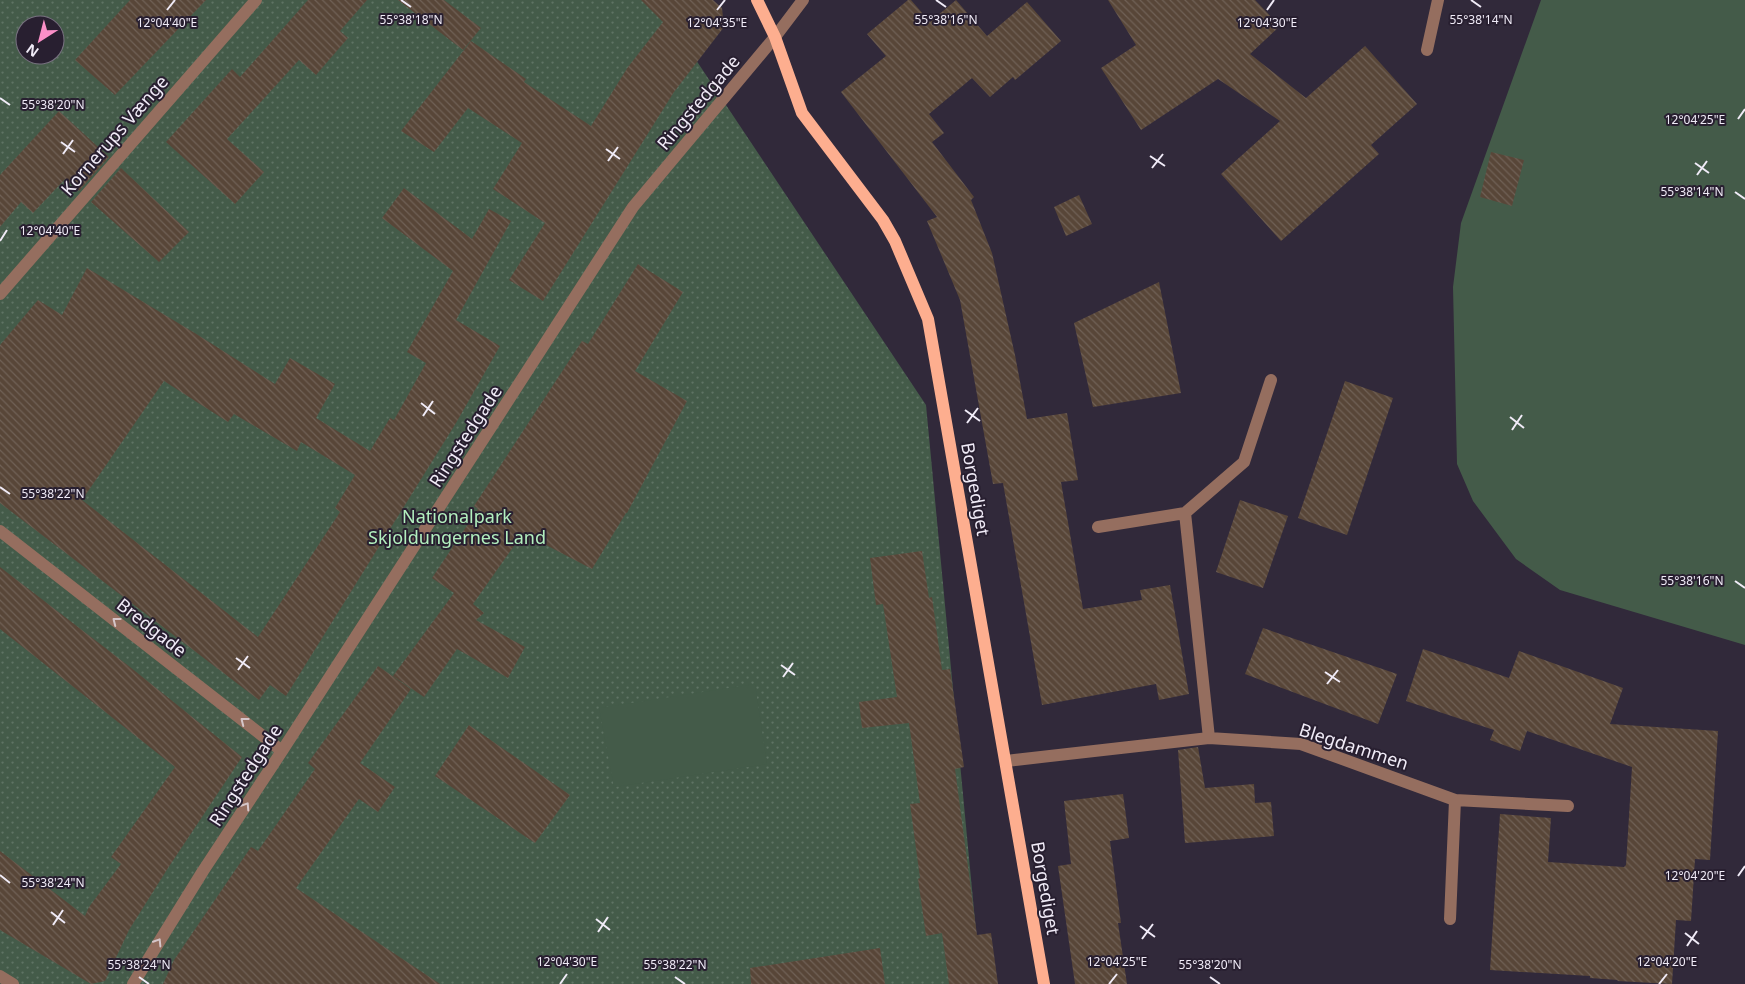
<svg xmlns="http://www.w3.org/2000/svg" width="1745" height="984" viewBox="0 0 1745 984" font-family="'Noto Sans',sans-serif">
  <defs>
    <pattern id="grass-dots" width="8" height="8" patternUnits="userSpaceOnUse" patternTransform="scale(1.25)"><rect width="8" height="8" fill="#445b49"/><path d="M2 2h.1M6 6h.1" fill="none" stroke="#5f7364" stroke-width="1.8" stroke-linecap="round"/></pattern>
    <pattern id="building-back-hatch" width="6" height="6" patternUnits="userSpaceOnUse" patternTransform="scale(1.25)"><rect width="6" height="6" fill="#584638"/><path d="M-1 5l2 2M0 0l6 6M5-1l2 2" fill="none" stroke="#706156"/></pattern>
  </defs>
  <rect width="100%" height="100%" fill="#31293a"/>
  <path fill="url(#grass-dots)" fill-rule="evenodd" d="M0 0H647L674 27 926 405 981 984H0ZM25 25H55V55H25Z"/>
  <path fill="#445b49" d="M1541 0H1745V645L1560 590 1516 559 1473 501 1457 464 1453 287 1461 223Z
    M755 684 767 764 614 787 599 708Z"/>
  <path fill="url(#building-back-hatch)" fill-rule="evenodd" d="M130 0H206L115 95 75 60Z
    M308 0H367L340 31 348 38 316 75 299 60 227 139 264 172 235 204 166 142 232 69 240 77Z
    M398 0H444L481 28 463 50Z
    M641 0H713L722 8 724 27 674 92 543 301 509 280 545 223 493 189 522 143 468 108 434 152 401 131 471 41 526 79 524 82 591 126 628 67 663 22Z
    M908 0H911L930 22 956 0 987 36 1027 2 1061 41 1015 80 1013 77 990 97 972 78 929 114 944 133 932 142 974 197 971 200 992 253 1015 355 1027 419 1067 413 1078 480 1061 482 1083 609 1142 600 1140 590 1170 585 1189 694 1159 700 1156 684 1042 705 1003 483 993 484 960 300 927 221 937 217 841 92 886 56 867 34Z
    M1108 0H1255L1280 26 1250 54 1306 98 1365 46 1417 104 1371 145 1379 154 1281 241 1221 174 1280 121 1218 79 1141 130 1101 68 1136 45Z
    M59 111 109 157 79 191 65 179 33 213 21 202 0 227V175Z
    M1491 152 1524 160 1512 206 1480 197Z
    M121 168 189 232 159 262 91 202Z
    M404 188 472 239 489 209 511 221 456 320 500 346 456 423 286 696 270 685 259 700 0 503V345L38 300 62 315 87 268 198 335 275 384 290 358 335 384 316 418 370 451 390 418 394 420 426 363 407 352 453 271 382 218ZM164 381 228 422 234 414 297 451 301 442 355 475 335 508 340 512 258 637 82 500Z
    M1079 195 1092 224 1066 236 1054 207Z
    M638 264 683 292 635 371 687 401 627 513H626L592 569 523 533 473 604 484 613 476 620 525 647 508 678 457 649 424 697 393 676 454 593 432 578 478 509 474 506 582 341 588 344Z
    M1159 282 1181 393 1093 407 1074 323Z
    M1345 381 1393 398 1347 535 1298 518Z
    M1240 500 1288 516 1263 588 1216 572Z
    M922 551 929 598 932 597 942 670 950 669 964 767 955 769 977 935 991 933 998 984H949L942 933 926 936 918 879 920 878 910 804 920 803 909 723 862 728 859 702 897 697 883 604 876 605 870 558Z
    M0 567 130 667 242 757 168 868 129 930 105 981 91 984 0 930V851L85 916 89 907 121 864 111 857 175 767 0 629Z
    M1263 628 1397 674 1378 724 1245 674Z
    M1423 649 1509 678 1519 651 1623 688 1610 724 1718 731 1710 860 1695 859 1691 921 1676 920 1672 984 1617 981 1618 980 1590 978V976L1490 970 1500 814 1551 818 1548 862 1624 867 1626 865 1632 767 1527 731 1520 751 1490 740 1494 730 1406 701Z
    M378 666 411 689 360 763 395 787 378 812 359 799 296 888 440 984H163L174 960 251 847 258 851 315 769 308 763Z
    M469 725 570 795 535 843 435 776Z
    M1198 747 1205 788 1254 784 1255 803 1271 802 1274 836 1185 843 1178 750Z
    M1123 794 1129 838 1110 841 1121 923H1118L1127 984H1075L1058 866 1071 864 1064 801Z
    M880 948 885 984H751L750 968Z"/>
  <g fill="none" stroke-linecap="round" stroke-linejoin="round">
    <path stroke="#956e5f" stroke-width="12" d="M1427 50 1438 0
      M0 294 256 0
      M1098 527 1185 513
      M0 531 282 751
      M1209 738 1185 513 1244 462 1271 380
      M1006 761 1209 738 1301 744 1455 800 1450 919
      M1455 800 1568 806
      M0 976 13 984
      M133 984 203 871 282 751 633 207 775 37 803 0"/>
    <path stroke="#fdae8f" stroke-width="12" d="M757 0 775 37 802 113 883 220 895 241 928 319 1044 984"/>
  </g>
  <defs><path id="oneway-chevron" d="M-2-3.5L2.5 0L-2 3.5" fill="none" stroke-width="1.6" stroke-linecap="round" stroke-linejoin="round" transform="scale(1.25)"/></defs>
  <g stroke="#d5c6c9">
    <use href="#oneway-chevron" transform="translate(116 621) rotate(-142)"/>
    <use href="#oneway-chevron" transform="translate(244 721) rotate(-142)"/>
    <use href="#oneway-chevron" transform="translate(246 806) rotate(-57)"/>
    <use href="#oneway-chevron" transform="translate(158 942) rotate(-58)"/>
  </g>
  <path fill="none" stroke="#f0ebf7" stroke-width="2" d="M401 0 411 7M936 0 946 7M1471 0 1481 7M167 10 175 0M717 10 725 0M1267 10 1274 0M0 98 10 105M1738 119 1745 109M61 142 75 152M606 149 620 159M63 154 73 140M1150 156 1165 166M608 161 618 147M1695 163 1709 173M1152 168 1163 154M1697 175 1707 161M1735 192 1745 199M0 241 7 230M421 403 435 414M965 410 980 421M423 416 433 401M1510 417 1524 428M967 423 978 408M1512 430 1522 415M0 487 10 494M1735 581 1745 588M236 658 250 668M781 665 795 675M238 670 248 656M1325 672 1340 682M783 677 793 663M1327 684 1338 670M0 875 10 883M1738 876 1745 866M51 912 65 923M596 919 610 930M53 925 63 910M1140 926 1155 937M598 932 608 917M1685 933 1699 944M1142 939 1153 924M1687 946 1697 931M139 977 149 984M675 977 685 984M1210 977 1220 984M560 984 567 974M1109 984 1117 974M1659 984 1667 974"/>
  <g text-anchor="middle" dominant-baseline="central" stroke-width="4" stroke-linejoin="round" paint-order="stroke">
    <g font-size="18" fill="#f0ebf7" stroke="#281f30">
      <text transform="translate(698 102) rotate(-50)">Ringstedgade</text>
      <text transform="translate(114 135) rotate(-49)">Kornerups Vænge</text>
      <text transform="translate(465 436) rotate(-57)">Ringstedgade</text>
      <text transform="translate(976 489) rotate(80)">Borgediget</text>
      <text transform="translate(152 627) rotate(38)">Bredgade</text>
      <text transform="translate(1354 746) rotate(18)">Blegdammen</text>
      <text transform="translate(245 775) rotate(-57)">Ringstedgade</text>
      <text transform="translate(1046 888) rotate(80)">Borgediget</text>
    </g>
    <g font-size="18" fill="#b2efbe" stroke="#281f30">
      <text x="457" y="516">Nationalpark<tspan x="457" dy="21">Skjoldungernes Land</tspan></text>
    </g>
  </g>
  <g font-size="12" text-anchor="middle" fill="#f0ebf7" stroke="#281f30" stroke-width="4" stroke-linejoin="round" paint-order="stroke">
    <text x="411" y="24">55°38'18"N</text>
    <text x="946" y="24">55°38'16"N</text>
    <text x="1481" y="24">55°38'14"N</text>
    <text x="167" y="27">12°04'40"E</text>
    <text x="717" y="27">12°04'35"E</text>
    <text x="1267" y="27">12°04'30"E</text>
    <text x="53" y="109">55°38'20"N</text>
    <text x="1695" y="124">12°04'25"E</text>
    <text x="1692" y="196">55°38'14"N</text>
    <text x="50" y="235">12°04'40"E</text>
    <text x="53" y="498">55°38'22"N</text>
    <text x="1692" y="585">55°38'16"N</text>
    <text x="1695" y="880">12°04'20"E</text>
    <text x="53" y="887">55°38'24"N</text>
    <text x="567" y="966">12°04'30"E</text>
    <text x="1117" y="966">12°04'25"E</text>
    <text x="1667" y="966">12°04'20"E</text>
    <text x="139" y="969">55°38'24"N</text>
    <text x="675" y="969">55°38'22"N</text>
    <text x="1210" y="969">55°38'20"N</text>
  </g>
  <g transform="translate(40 40) rotate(216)"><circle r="24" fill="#281f30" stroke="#787180"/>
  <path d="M0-4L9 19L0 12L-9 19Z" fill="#fa8fc7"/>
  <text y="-8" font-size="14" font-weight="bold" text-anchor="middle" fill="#f0ebf7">N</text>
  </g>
</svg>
